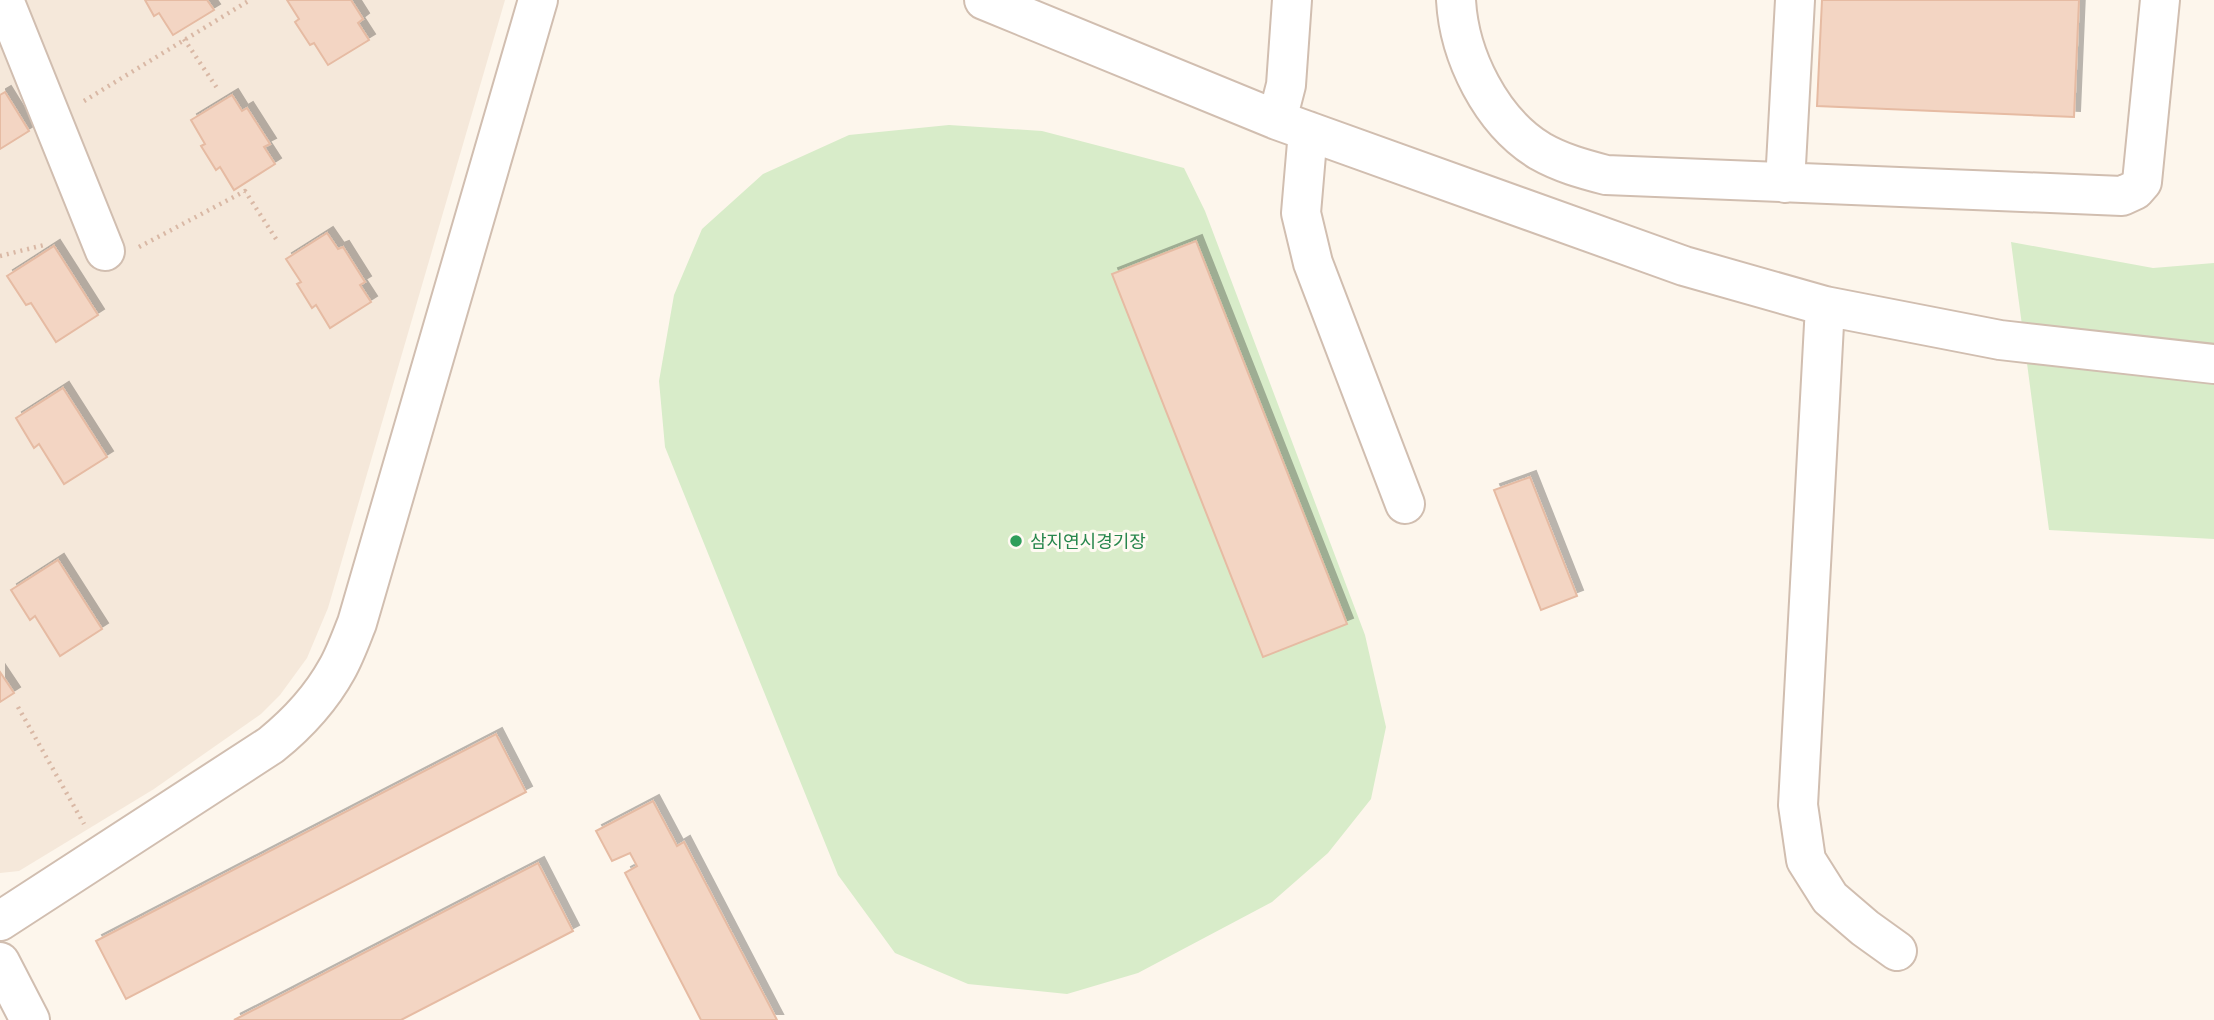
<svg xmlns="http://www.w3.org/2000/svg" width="2214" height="1020" viewBox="0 0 2214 1020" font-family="'Asap Condensed','Noto Sans KR',sans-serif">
  <defs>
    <filter id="shadow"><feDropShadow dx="6" dy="-6" stdDeviation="0" flood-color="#0004"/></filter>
  </defs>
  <rect width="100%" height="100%" fill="#fdf6ec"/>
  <path fill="#f5e8da" d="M0 0H505L328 608 307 658 280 695 261 714 154 789 19 871 0 873Z"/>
  <path fill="#d8ecc9" d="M949 125 1042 131 1184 168 1205 211 1365 635 1386 727 1371 799 1328 853 1272 902 1138 973 1067 994 968 984 895 953 838 875 665 447 659 381 674 295 702 229 763 174 849 135Z
    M2011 242 2153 268 2214 263V539L2049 530Z"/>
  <path fill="#f3d5c3" stroke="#e6bba3" stroke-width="2" filter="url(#shadow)" d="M145 0H207L214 10 173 35 159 13 154 16Z
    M287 0H351L363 19 358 23 369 40 328 65 314 43 310 45 295 22 299 19Z
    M1822 0H2079L2074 117 1817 106Z
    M5 92 29 131 0 149V95Z
    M232 95 242 111 247 108 270 144 264 147 275 164 234 190 220 167 216 170 201 146 205 144 191 120Z
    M327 233 338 249 343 247 365 282 360 285 371 302 330 328 316 305 312 308 297 284 301 282 286 259Z
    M1196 241 1347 624 1263 657 1112 274Z
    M54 246 98 315 56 342 31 303 26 305 7 276Z
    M63 388 107 457 64 484 39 444 34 448 16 418Z
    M1530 477 1577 596 1541 610 1494 490Z
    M58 560 102 629 60 656 35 616 30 620 11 590Z
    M0 672 14 693 0 702Z
    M496 734 526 792 126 999 96 941Z
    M653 801 677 846 684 842 777 1020H701L625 873 637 866 630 853 612 861 596 831Z
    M538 863 573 931 401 1020H234Z"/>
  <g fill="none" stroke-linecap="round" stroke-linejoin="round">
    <defs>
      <path id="minor" d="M4 0 105 251
        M984 0 1277 120 1684 266 1825 306 2000 340 2214 364
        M1456 0C1459 56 1491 121 1540 151 1561 163 1583 169 1606 175L2122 196 2135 190 2142 182 2160 0
        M1277 120 1286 85 1292 0
        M1308 131 1301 213 1313 263 1405 504
        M1785 183 1795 0
        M1825 306 1798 805 1806 860 1830 898 1865 928 1897 951
        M0 921 271 745C297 724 321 698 337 669 345 655 351 638 357 623L538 0
        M0 962 30 1020"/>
    </defs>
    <use href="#minor" stroke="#d1beb0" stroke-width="42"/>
    <path stroke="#d9b8a5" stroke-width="4.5" stroke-dasharray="2 5" stroke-linecap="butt" d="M184 39 219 91
      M84 101 250 0
      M139 247 245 191 278 242
      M0 256 44 245
      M18 707 84 824"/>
    <use href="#minor" stroke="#fff" stroke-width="38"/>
  </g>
  <circle fill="#2e9e5b" stroke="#fffaf3" stroke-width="2.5" cx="1016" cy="541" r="7"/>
  <g text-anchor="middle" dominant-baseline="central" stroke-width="6" stroke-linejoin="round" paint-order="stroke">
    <g font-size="18" fill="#27864d" stroke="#fffaf3" text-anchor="start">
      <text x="1030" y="541">삼지연시경기장</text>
    </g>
  </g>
</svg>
